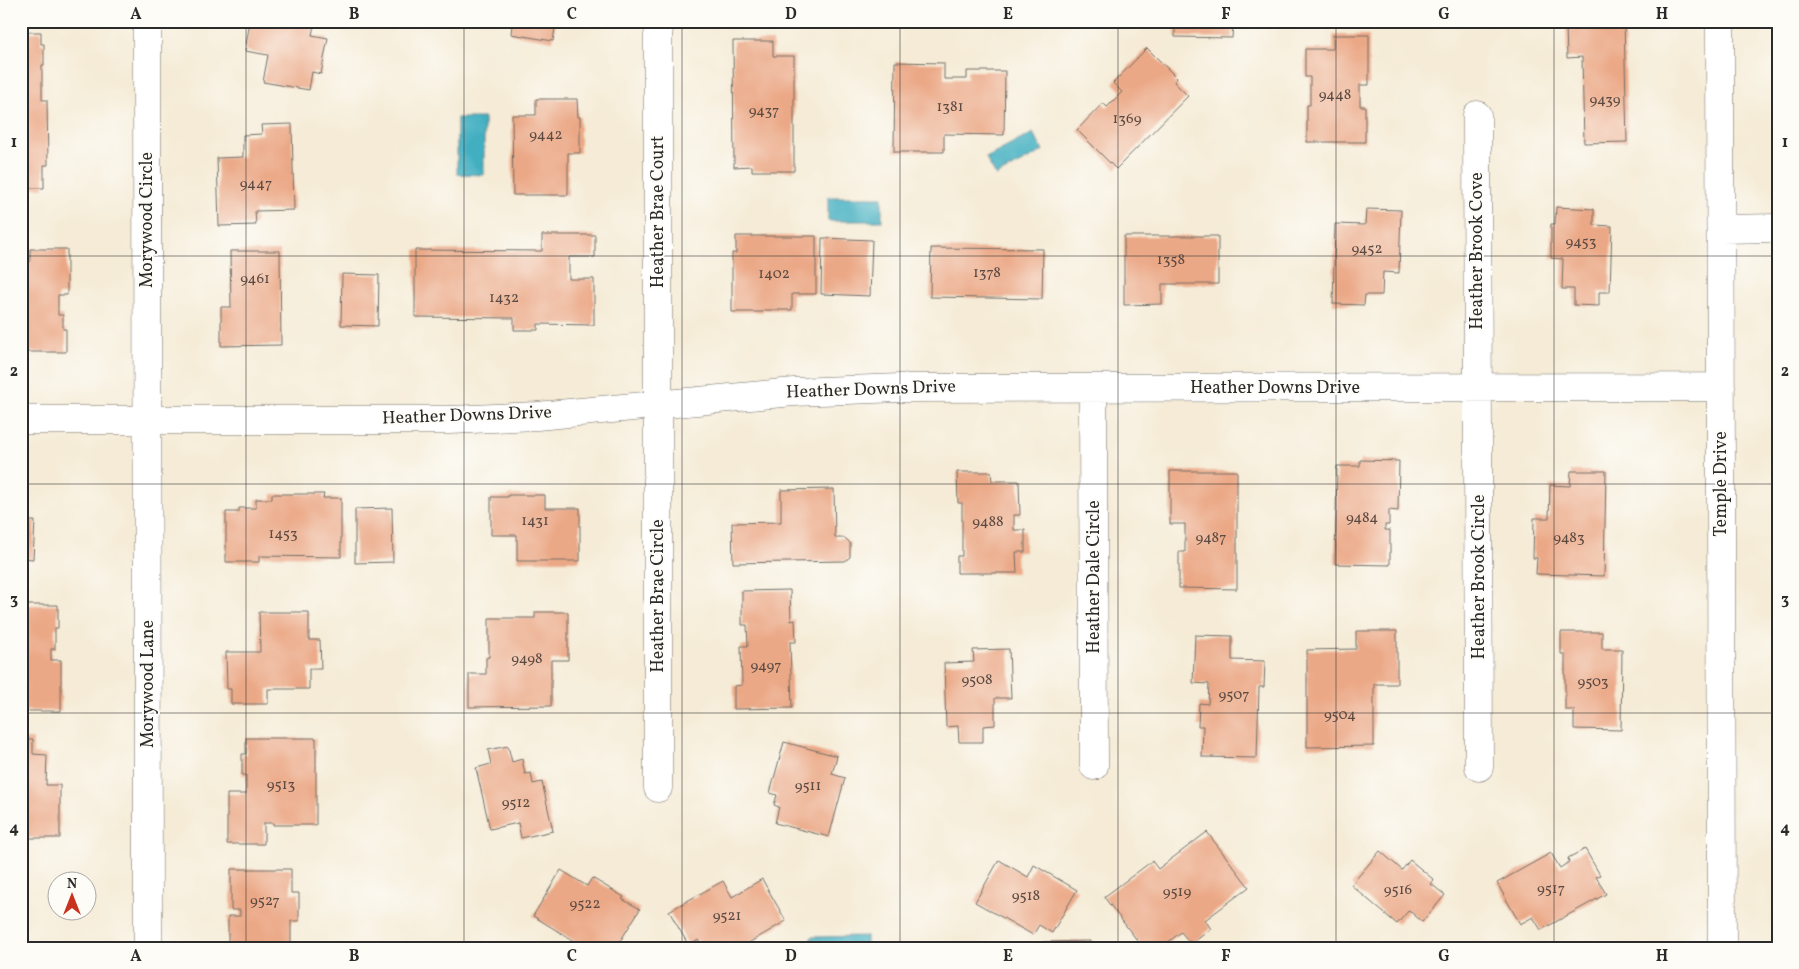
<svg xmlns="http://www.w3.org/2000/svg" width="1799" height="969" viewBox="0 0 1799 969" font-family="Vollkorn,serif">
  <rect width="100%" height="100%" fill="#fdfcf7"/>
  <filter id="ink" filterUnits="userSpaceOnUse"><feTurbulence type="fractalNoise" baseFrequency=".02" numOctaves="2"/><feDisplacementMap in="SourceGraphic" scale="10" xChannelSelector="R" yChannelSelector="G"/><feConvolveMatrix kernelMatrix="1 2 1 2 8 2 1 2 1" color-interpolation-filters="sRGB"/></filter>
  <filter id="wash" filterUnits="userSpaceOnUse"><feTurbulence type="fractalNoise" baseFrequency=".0096" numOctaves="4" result="noise"/><feDisplacementMap in="SourceGraphic" scale="20" xChannelSelector="R" yChannelSelector="G"/><feGaussianBlur stdDeviation="1.12" result="paint"/><feColorMatrix in="noise" values="0 0 0 0 0 0 0 0 0 0 0 0 0 0 0 0 0 1.4 0 .05"/><feComposite in="paint" operator="in"/></filter>
  <g filter="url(#wash)">
    <rect width="100%" height="100%" fill="#f5ebd6"/>
    <path fill="#43afc1" stroke="#376d76" d="M457 118H484V175L457 174Z
      M1033 133 1043 151 996 176 986 158Z
      M828 197H882V221H828Z
      M866 936V948H811V937Z"/>
    <g id="blocks">
      <path fill="#eba886" d="M250 21H292L314 25 312 35 328 38 321 74 312 72 309 90 263 82 268 55 245 51Z
        M503 21H556L553 41 511 34 512 24Z
        M1175 21H1233L1232 38 1175 37Z
        M1577 21H1624L1627 142 1584 143 1582 57 1567 58 1566 26H1577Z
        M21 32H41V44H44V65H42V100H47L48 165H44V188H24V205H21Z
        M1333 35H1369V85H1360V106H1365V142H1307V105H1310V77H1305V49H1333Z
        M733 41H773V56H794V171H752V166L734 167Z
        M1147 48 1177 78 1174 82 1188 96 1116 169 1077 130 1103 103 1107 107 1122 92 1113 83Z
        M895 62 944 63V79H967V71H1005L1004 135 944 134V152H894Z
        M536 99H577L578 117H580V153H568V195H513L512 115H536Z
        M292 124 294 210 255 211 256 225 219 226 217 158 243 157V135L262 134 261 125Z
        M1556 207 1594 209V225L1612 226 1610 292H1599V306L1574 305V289H1562L1563 259 1551 258V224H1555Z
        M1366 209 1401 210 1399 273 1383 272 1382 295H1365L1364 305 1333 304 1335 224 1365 225Z
        M542 235H595V257H569V279H594V325L538 324V330H514V318L415 317V250L542 251Z
        M736 236H816V294H792V310H763V312H732V253H736Z
        M1124 236H1218V284H1162V304L1124 305Z
        M822 238 872 240 870 296 821 294Z
        M931 248 1043 249 1042 299 930 297Z
        M30 249H67V295H58V315H63V329H66V352H21V262H30Z
        M230 251H280L281 345 221 346V307H231Z
        M342 274 379 275 378 326 341 325Z
        M1360 460 1399 461 1398 511 1389 510V525H1385V530H1390V565L1335 564 1337 466H1360Z
        M1170 471H1237V589L1179 588V552H1185V524H1170Z
        M1571 471H1606L1604 576 1536 574 1537 558H1533L1534 518H1549L1550 485 1570 486Z
        M957 472H991L992 481H1019L1020 515H1014V530H1025V552H1016L1017 573H957V556H962V503H958Z
        M834 489 835 538H845L850 543V557L845 561 733 563 732 523 781 522V490Z
        M272 494H324L323 498H341V557L259 556V562H226V512H239V508H256V499H272Z
        M508 495H545V508H580V561H517V535H491V497H508Z
        M392 508 393 562 355 563V509Z
        M21 521H35L33 559 21 558Z
        M790 590 791 621 795 620 796 642H790L792 708 734 709V686L742 685 741 646H748L747 625H742V591Z
        M21 605H58V628H55V649H51V660H61V711H23V695H21Z
        M259 612H309V640H320L321 669H309V689H268V704H231V689H227L226 652H260Z
        M535 612H568V660H551V706L469 707V674H486V658L489 657V618H535Z
        M1356 631H1397V684H1374V746L1307 747V650L1356 649Z
        M1561 632H1602V649H1622L1621 730 1574 729V710H1565V654H1561Z
        M1195 635 1232 636V660L1265 661 1264 687H1259L1257 758 1202 757 1203 726H1198L1199 703 1208 704 1209 684 1193 683Z
        M1009 649 1011 698H995V725L983 726V742H959L958 726 946 727 944 663 974 662 973 650Z
        M246 738H316V825H273V823H264V844H227V794H246V775H242V754H246Z
        M21 739H33V754L47 755 46 785H60V838H24V819H21Z
        M784 742 837 756 832 774 845 778 829 837 775 823 779 807 774 805 777 795 770 793Z
        M508 746 512 762 522 759 525 774 531 773 533 784 542 782 553 831 521 838 518 823 490 829 476 768 491 764 488 750Z
        M1207 832 1249 887 1205 920 1211 929 1191 944 1181 932 1161 948H1143L1104 897 1152 861 1158 869Z
        M1585 849 1600 875 1596 877 1606 894 1541 930 1533 917 1520 924 1497 883 1551 853 1560 868 1569 862 1568 858Z
        M1380 851 1402 870 1410 860 1434 880 1431 884 1445 895 1422 922 1409 910 1397 924 1351 885Z
        M999 860 1028 877 1034 865 1077 890 1052 933 1039 925 1033 935 975 902Z
        M231 869H291V893H299V921H291V948H228V916H240V910H231Z
        M561 870 587 886 592 878 624 897 622 899 640 909 616 948H575L571 946 574 941 533 916Z
        M762 879 786 921 740 948H703L698 940 689 946 669 911 723 881 732 897Z
        M1090 941V948H1043V942Z"/>
    </g>
  </g>
  <g filter="url(#ink)">
    <use href="#blocks" fill-opacity="0" stroke="#726e67" stroke-width="1"/>
    <g fill="none" stroke-linecap="round" stroke-linejoin="round">
      <defs>
        <path id="minor" d="M147 21 148 948
          M1720 21 1722 948
          M1477 115 1479 767
          M1721 229 1778 228
          M1093 388 1094 766
          M21 420H450L537 416 794 392 900 388 1721 387
          M658 788V36L660 21"/>
      </defs>
      <use href="#minor" stroke="#726e67" stroke-width="29"/>
      <use href="#minor" stroke="#fff" stroke-width="28"/>
    </g>
  </g>
  <path fill="none" stroke="#2b2b2b" stroke-width="1" stroke-opacity="0.55" d="M246 21V948M464 21V948M682 21V948M900 21V948M1118 21V948M1336 21V948M1554 21V948M21 256H1778M21 484H1778M21 713H1778"/>
  <g text-anchor="middle" dominant-baseline="central" stroke-width="4" stroke-linejoin="round" paint-order="stroke">
    <g font-size="15" fill="#5b4a42">
      <text x="1335" y="95">9448</text>
      <text x="1605" y="100">9439</text>
      <text x="950" y="107">1381</text>
      <text x="764" y="111">9437</text>
      <text x="1127" y="119">1369</text>
      <text x="546" y="135">9442</text>
      <text x="256" y="184">9447</text>
      <text x="1581" y="242">9453</text>
      <text x="1367" y="249">9452</text>
      <text x="1171" y="260">1358</text>
      <text x="987" y="273">1378</text>
      <text x="774" y="274">1402</text>
      <text x="255" y="279">9461</text>
      <text x="504" y="298">1432</text>
      <text x="1362" y="518">9484</text>
      <text x="535" y="521">1431</text>
      <text x="988" y="522">9488</text>
      <text x="283" y="534">1453</text>
      <text x="1211" y="538">9487</text>
      <text x="1569" y="538">9483</text>
      <text x="527" y="659">9498</text>
      <text x="766" y="666">9497</text>
      <text x="977" y="680">9508</text>
      <text x="1593" y="682">9503</text>
      <text x="1234" y="695">9507</text>
      <text x="1340" y="715">9504</text>
      <text x="281" y="785">9513</text>
      <text x="808" y="786">9511</text>
      <text x="516" y="803">9512</text>
      <text x="1551" y="889">9517</text>
      <text x="1398" y="890">9516</text>
      <text x="1177" y="892">9519</text>
      <text x="1026" y="896">9518</text>
      <text x="265" y="901">9527</text>
      <text x="585" y="904">9522</text>
      <text x="727" y="916">9521</text>
    </g>
    <g font-size="18" fill="#2b2b2b" stroke="#fdfcf7">
      <text transform="translate(658 212) rotate(-90)">Heather Brae Court</text>
      <text transform="translate(147 220) rotate(-90)">Morywood Circle</text>
      <text transform="translate(1477 251) rotate(-90)">Heather Brook Cove</text>
      <text x="1275" y="388">Heather Downs Drive</text>
      <text transform="translate(871 390) rotate(-2)">Heather Downs Drive</text>
      <text transform="translate(467 416) rotate(-2)">Heather Downs Drive</text>
      <text transform="translate(1721 484) rotate(-90)">Temple Drive</text>
      <text transform="translate(1094 577) rotate(-90)">Heather Dale Circle</text>
      <text transform="translate(1479 577) rotate(-90)">Heather Brook Circle</text>
      <text transform="translate(658 596) rotate(-90)">Heather Brae Circle</text>
      <text transform="translate(148 684) rotate(-90)">Morywood Lane</text>
    </g>
  </g>
  <rect width="1799" height="969" fill="none" stroke="#fdfcf7" stroke-width="55"/>
  <g transform="translate(72 896)"><circle r="24" fill="#fdfcf7" stroke="#a9a8a5"/>
  <path d="M0-4L9 19L0 12L-9 19Z" fill="#c8321e"/>
  <text y="-8" font-size="14" font-weight="bold" text-anchor="middle" fill="#2b2b2b">N</text>
  </g>
  <rect x="28" y="28" width="1744" height="914" fill="none" stroke="#2b2b2b" stroke-width="2"/>
  <g font-size="16" text-anchor="middle" font-weight="bold" fill="#2b2b2b">
    <text x="136" y="19">A</text>
    <text x="354" y="19">B</text>
    <text x="572" y="19">C</text>
    <text x="791" y="19">D</text>
    <text x="1008" y="19">E</text>
    <text x="1226" y="19">F</text>
    <text x="1444" y="19">G</text>
    <text x="1662" y="19">H</text>
    <text x="14" y="147">1</text>
    <text x="1785" y="147">1</text>
    <text x="14" y="376">2</text>
    <text x="1785" y="376">2</text>
    <text x="14" y="604">3</text>
    <text x="1785" y="604">3</text>
    <text x="14" y="833">4</text>
    <text x="1785" y="833">4</text>
    <text x="136" y="961">A</text>
    <text x="354" y="961">B</text>
    <text x="572" y="961">C</text>
    <text x="791" y="961">D</text>
    <text x="1008" y="961">E</text>
    <text x="1226" y="961">F</text>
    <text x="1444" y="961">G</text>
    <text x="1662" y="961">H</text>
  </g>
</svg>
